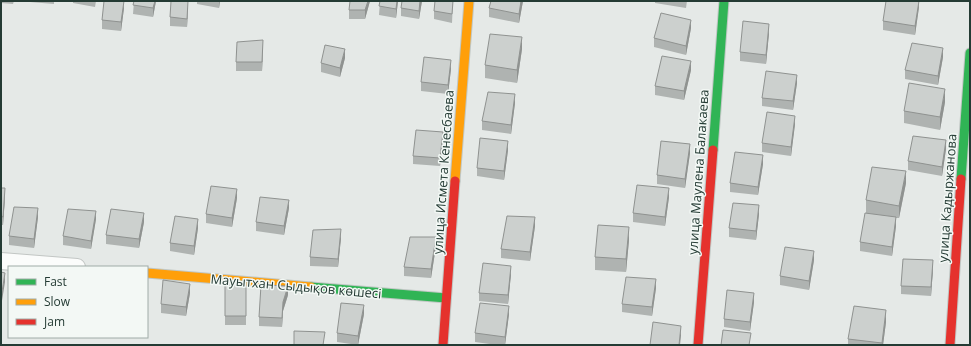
<svg xmlns="http://www.w3.org/2000/svg" width="971" height="346" viewBox="0 0 971 346" font-family="'Open Sans',sans-serif">
  <rect width="100%" height="100%" fill="#e5e9e7"/>
  <g fill="none" stroke-linecap="round" stroke-linejoin="round">
    <defs>
      <path id="street" d="M1 261 77 267"/>
      <path id="fast" d="M713 150 724 1
        M961 179 970 53
        M311 287 446 298"/>
      <path id="slow" d="M455 181 469 1
        M147 273 311 287"/>
      <path id="jam" d="M443 345 455 181
        M698 345 713 150
        M950 345 961 179"/>
    </defs>
    <use href="#street" stroke="#c2c6c4" stroke-width="18"/>
    <use href="#fast" stroke="#c0c7c4" stroke-width="11"/>
    <use href="#slow" stroke="#c0c7c4" stroke-width="11"/>
    <use href="#jam" stroke="#c0c7c4" stroke-width="11"/>
    <use href="#street" stroke="#fbfcfb" stroke-width="16"/>
    <use href="#fast" stroke="#30b455" stroke-width="9"/>
    <use href="#slow" stroke="#ff9f0a" stroke-width="9"/>
    <use href="#jam" stroke="#e5322d" stroke-width="9"/>
  </g>
  <path fill="#afb3b1" d="M1 1H14L13 4 1 3Z
    M30 1H54V4L30 2Z
    M73 1H96L95 7 73 3Z
    M134 1H156L153 17 133 14Z
    M197 1H220L219 8 197 4Z
    M370 1 365 19H349V10Z
    M380 1H398L396 18 379 15Z
    M422 1 419 19 401 16V8Z
    M453 1 452 23 434 19V11Z
    M491 1H523L519 23 489 17V8Z
    M655 1H687L686 8 655 3Z
    M919 1V7L915 35 883 30V21Z
    M124 8 121 31 102 29V20Z
    M188 8 187 27 170 26V17Z
    M691 28 686 55 654 47V38Z
    M769 33 766 64 740 61V52Z
    M263 49 262 71H236V62Z
    M522 49 517 83 485 78V65Z
    M943 57 938 85 905 79V70Z
    M345 58 340 77 321 72V63Z
    M451 69 448 94 421 91V82Z
    M691 70 684 100 655 95V86Z
    M797 83 793 110 762 106V98Z
    M945 102 940 130 904 123V111Z
    M515 103 511 134 482 130V121Z
    M795 124 791 156 762 152V143Z
    M443 140 440 166 413 164V156Z
    M946 149 942 176 908 170V161Z
    M508 150 504 180 477 176V168Z
    M690 153 685 188 657 184V175Z
    M763 164 758 195 730 192V183Z
    M906 183 899 218H896V226L892 256 860 251V242L866 213V200Z
    M1 188 5 197 3 225H1Z
    M669 197 665 226 633 222V213Z
    M237 198 232 227 206 223V214Z
    M289 208 284 235 256 231V222Z
    M759 214 756 240 729 237V228Z
    M38 217 34 248 9 245V236Z
    M96 219 91 249 63 245V236Z
    M144 222 139 248 106 244V235Z
    M535 226 530 261 501 258V249Z
    M198 228 194 255 170 251V243Z
    M341 238 338 267 310 266V257Z
    M629 240 626 272 595 270V257Z
    M436 246 431 278 404 276V267Z
    M814 260 809 290 780 285V276Z
    M933 269 931 296 901 294V286Z
    M511 274 508 304 479 301V293Z
    M225 281H246V325H225Z
    M656 288 652 316 622 312V304Z
    M190 293 186 316 161 313V304Z
    M288 295 283 311 282 327 259 326V317Z
    M754 302 750 331 724 327V319Z
    M364 314 358 345 337 342V333Z
    M509 314 505 345H497L475 342V333Z
    M886 322 883 345H848V339Z"/>
  <path fill="#8f9290" d="M124 1V8L121 31V22Z
    M155 1H156L153 17V8Z
    M188 1V8L187 27V19Z
    M219 1H220L219 8Z
    M368 1H370L365 19V10Z
    M397 1H398L396 18V9Z
    M420 1H422L419 19V11Z
    M521 1H523L519 23V14Z
    M919 1V7L915 35V26Z
    M691 20V28L686 55V46Z
    M769 24V33L766 64V55Z
    M522 37V49L517 83V70Z
    M263 40V49L262 71V62Z
    M943 48V57L938 85V76Z
    M345 49V58L340 77V68Z
    M451 60V69L448 94V85Z
    M691 61V70L684 100V91Z
    M797 75V83L793 110V101Z
    M945 89V102L940 130V117Z
    M515 94V103L511 134V125Z
    M795 116V124L791 156V147Z
    M443 132V140L440 166V158Z
    M946 140V149L942 176V167Z
    M508 141V150L504 180V171Z
    M690 144V153L685 188V179Z
    M763 155V164L758 195V187Z
    M906 171V183L899 218V206Z
    M5 188V197L3 225V217Z
    M669 188V197L665 226V217Z
    M237 189V198L232 227V218Z
    M289 200V208L284 235V226Z
    M759 205V214L756 240V231Z
    M38 208V217L34 248V239Z
    M96 211V219L91 249V241Z
    M144 213V222L139 248V239Z
    M535 217V226L530 261V252Z
    M896 217V226L892 256V247Z
    M198 219V228L194 255V246Z
    M629 227V240L626 272V259Z
    M341 229V238L338 267V259Z
    M436 237V246L431 278V269Z
    M814 251V260L809 290V281Z
    M933 260V269L931 296V287Z
    M511 266V274L508 304V295Z
    M5 273V282L1 307V298Z
    M656 279V288L652 316V307Z
    M190 284V293L186 316V307Z
    M288 286V295L283 311 282 327V318L283 302Z
    M754 293V302L750 331V322Z
    M364 305V314L358 345V336Z
    M509 306V314L505 345V337Z
    M886 310V322L883 345H882Z
    M681 326V335L680 345H679Z"/>
  <path fill="#ccd0ce" stroke="#8f9290" d="M104 1H124L121 22 102 20Z
    M134 1H155L153 8 133 5Z
    M171 1H188L187 19 170 17Z
    M350 1H368L365 10H349Z
    M380 1H397L396 9 379 6Z
    M402 1H420L419 11 401 8Z
    M435 1H453L452 14 434 11Z
    M491 1H521L519 14 489 8Z
    M886 1H919L915 26 883 21Z
    M661 13 691 20 686 46 654 38Z
    M743 21 769 24 766 55 740 52Z
    M490 34 522 37 517 70 485 65Z
    M263 40 262 62H236L237 42Z
    M912 43 943 48 938 76 905 70Z
    M325 45 345 49 340 68 321 63Z
    M662 56 691 61 684 91 655 86Z
    M424 57 451 60 448 85 421 82Z
    M766 71 797 75 793 101 762 98Z
    M909 83 945 89 940 117 904 111Z
    M488 92 515 94 511 125 482 121Z
    M767 112 795 116 791 147 762 143Z
    M416 130 443 132 440 158 413 156Z
    M913 136 946 140 942 167 908 161Z
    M480 138 508 141 504 171 477 168Z
    M661 141 690 144 685 179 657 175Z
    M735 152 763 155 758 187 730 183Z
    M872 167 906 171 899 206 866 200Z
    M637 185 669 188 665 217 633 213Z
    M211 186 237 189 232 218 206 214Z
    M1 188H5L3 217 1 216Z
    M260 197 289 200 284 226 256 222Z
    M733 203 759 205 756 231 729 228Z
    M14 207 38 208 34 239 9 236Z
    M68 209 96 211 91 241 63 236Z
    M111 209 144 213 139 239 106 235Z
    M865 213 896 217 892 247 860 242Z
    M175 216 198 219 194 246 170 243Z
    M507 216 535 217 530 252 501 249Z
    M598 225 629 227 626 259 595 257Z
    M341 229 338 259 310 257 313 230Z
    M410 237H436L431 269 404 267Z
    M785 247 814 251 809 281 780 276Z
    M903 259 933 260 931 287 901 286Z
    M483 263 511 266 508 295 479 293Z
    M1 272 5 273 1 298Z
    M626 277 656 279 652 307 622 304Z
    M163 280 190 284 186 307 161 304Z
    M225 281H246V316H225Z
    M261 285 288 286 283 302 282 318 259 317Z
    M727 290 754 293 750 322 724 319Z
    M341 303 364 305 358 336 337 333Z
    M480 303 509 306 505 337 475 333Z
    M854 306 886 310 882 343 848 339Z
    M653 322 681 326 679 345H650Z
    M723 330 751 333 749 345H721Z
    M294 331 325 332 323 345H294Z"/>
  <g text-anchor="middle" dominant-baseline="central" stroke-width="3" stroke-linejoin="round" paint-order="stroke">
    <g font-size="13" fill="#243b34" stroke="#f3f8f5">
      <text transform="translate(443 172) rotate(-86)">улица Исмета Кенесбаева</text>
      <text transform="translate(698 172) rotate(-86)">улица Маулена Балакаева</text>
      <text transform="translate(947 198) rotate(-86)">улица Кадыржанова</text>
      <text transform="translate(296 286) rotate(5)">Мауытхан Сыдықов көшесі</text>
    </g>
  </g>
  <rect width="971" height="346" fill="none" stroke="#243b34" stroke-width="4"/>
  <rect x="8" y="266" width="140" height="72" fill="#f3f8f5" stroke="#a0aca8"/>
  <rect x="16" y="279" width="20" height="6" fill="#30b455" stroke="#a0aca8"/>
  <text x="44" y="286" font-size="12" fill="#243b34">Fast</text>
  <rect x="16" y="299" width="20" height="6" fill="#ff9f0a" stroke="#a0aca8"/>
  <text x="44" y="306" font-size="12" fill="#243b34">Slow</text>
  <rect x="16" y="319" width="20" height="6" fill="#e5322d" stroke="#a0aca8"/>
  <text x="44" y="326" font-size="12" fill="#243b34">Jam</text>
</svg>
